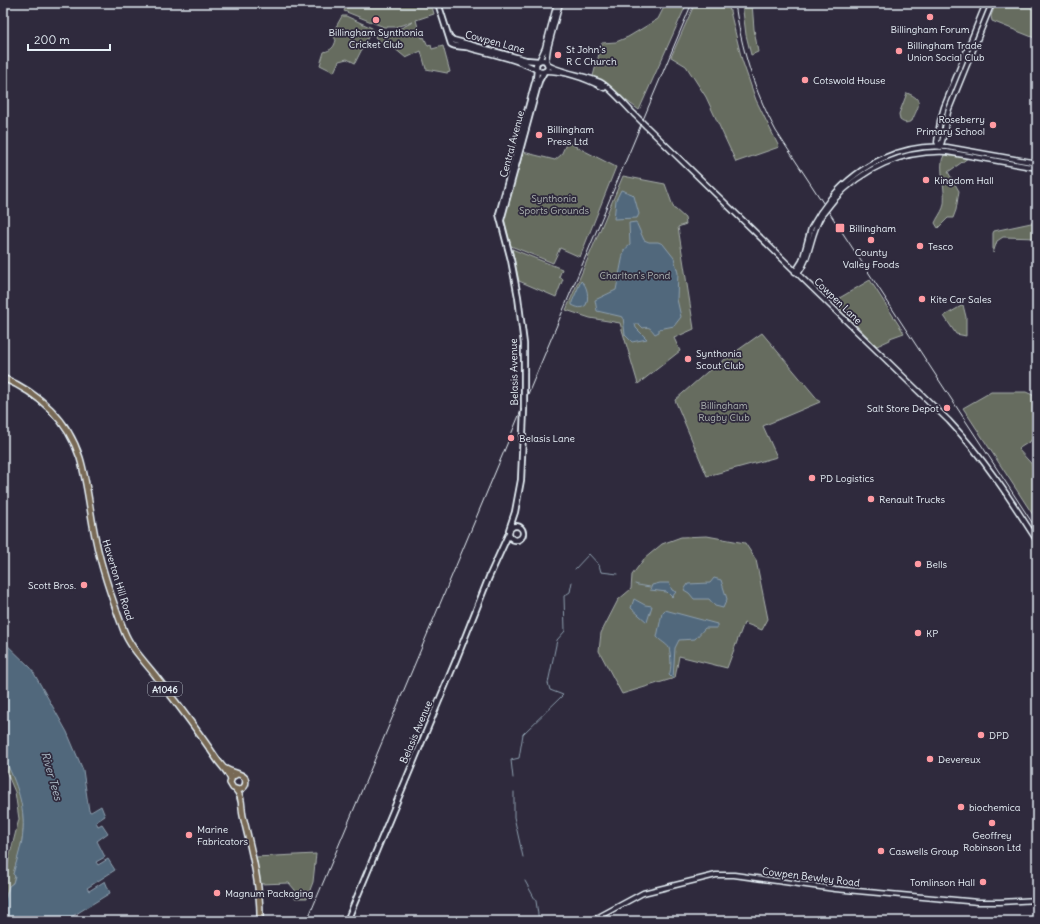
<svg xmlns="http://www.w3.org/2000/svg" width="1040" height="924" viewBox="0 0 1040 924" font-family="Delius,sans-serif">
  <rect width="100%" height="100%" fill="#2f2a3d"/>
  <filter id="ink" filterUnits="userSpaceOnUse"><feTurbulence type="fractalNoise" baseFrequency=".025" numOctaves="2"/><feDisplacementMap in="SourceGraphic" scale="8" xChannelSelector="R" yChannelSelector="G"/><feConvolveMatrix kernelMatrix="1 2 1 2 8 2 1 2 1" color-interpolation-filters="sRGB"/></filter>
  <g filter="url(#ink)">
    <path fill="#666c5e" stroke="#a7aeab" d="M348 3H431L434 14 416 20 419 31 417 32 418 35H421L422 38 424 37 428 46 431 45 432 49 443 46 450 72 447 73 426 69 421 51 406 58 394 48 379 41 375 37 378 29 389 34 413 22 395 27H384L344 11Z
      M666 3H687L639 110 593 76 602 43 616 42 628 37 658 19Z
      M695 3H728L742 60 756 100 779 147 736 162 706 97 686 66 671 57Z
      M742 3H752L754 29 758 52 751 55 746 35Z
      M996 3H1037V39L992 21 991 16Z
      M342 16H346L372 28 374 32 373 35 368 37 355 63 347 59 339 61 334 72 320 65 324 52C331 50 334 48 336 40L332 34Z
      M907 93C925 100 918 106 912 121 907 123 905 124 900 120L899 114Z
      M567 142 616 167 580 257 560 248 553 263 511 246 504 218 523 152 555 160 561 155Z
      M944 155 968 158 948 172 959 191 956 210 953 218H948L938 228 935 223C937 218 941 213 943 208 948 194 937 166 944 155Z
      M623 176 665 184 674 209H675L685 218 686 224 678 227 694 329 674 338 680 351 638 384 620 323 590 318 566 310Z
      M1031 223H1033L1037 238 1003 237 997 241 993 253V233L994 231Z
      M512 249 562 269 559 277 563 279 556 297 519 281Z
      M870 280 904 333 890 338V340L877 346 834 303 836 300Z
      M963 305 966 317V336L956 334 944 316Z
      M762 333 820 402 763 426 777 457 707 476 675 400 707 372Z
      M991 392H1026L1037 397V437L1018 449 1037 470V521L963 408Z
      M707 536 745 543 756 560 768 619 762 630 744 623 727 668 679 656 675 678 622 694 599 651 601 633 618 600 631 589 632 575 644 559 662 544 681 537Z
      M3 753 5 755 3 756C18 783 27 810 22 840 21 851 16 863 13 874L15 876 13 883 9 886 3 908V882L19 819 15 792 3 764Z
      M316 854 313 882 307 898H295V890L289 883 260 884 255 857Z"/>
    <path fill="#51687c" stroke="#8d9fae" d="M621 190 632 194 634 196 639 214 637 218 614 219 616 200Z
      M636 222 644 240 649 242H658L663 244 674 258 678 273 677 299 681 317 674 326 659 329V332L655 334C651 329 650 326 643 328L639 324H635L636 328 647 339 632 342 625 335 623 317 597 311 595 300 616 290 624 250 630 245 629 223Z
      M581 281C588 286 589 298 586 305 581 309 578 308 572 305V302Z
      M714 578 721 580 727 599 723 608 715 606 709 599H694L689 593 684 590 688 584 710 583Z
      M660 583H669L672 590 676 592 672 597 667 592 650 590 652 585Z
      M634 599 645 605 652 606 647 622 631 608Z
      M665 610 717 624V628H705L695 639 679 640 675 648 673 679 669 675C672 669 671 655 669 648 667 644 660 641 657 637L662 613Z
      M3 641 31 668 67 732 83 770 89 811 91 812 101 806 105 816 96 822 98 826 102 824 108 833 97 841 105 857 96 862 98 865 108 859 115 870 87 888 89 891 105 881 110 893 68 919 69 921H3V908L9 886 13 883 15 876 13 874C16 863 20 851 22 840 27 810 17 783 3 756L4 755 3 753Z"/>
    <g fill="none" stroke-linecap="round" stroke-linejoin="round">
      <path stroke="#8d9fae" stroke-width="1" d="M575 569 589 554 599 565 601 572 618 574
        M635 584 638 585 650 587
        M513 778 511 760 519 758 523 734 563 695 550 690 548 683 557 640 565 631 564 596 570 592 572 582
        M514 792V817L523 857
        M525 881 536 901 539 921"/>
      <defs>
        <path id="tertiary" d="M539 61 545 48 557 3
          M546 62 548 48 560 3
          M547 64C556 72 586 75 600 82 610 87 625 105 634 114
          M545 71C565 71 587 79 604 88
          M646 126 949 421C983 457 1011 500 1037 541
          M940 146 937 142 940 121 944 107 986 3
          M940 147C945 137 945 121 949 109L992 3
          M831 198C860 164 902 143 947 147L1037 163
          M833 201C862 168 903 150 947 152L1037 168
          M795 272 802 261 811 228 820 213
          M798 274C811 257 810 234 822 215
          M591 921 643 893 716 875H734L835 889 978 902H1000L1037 900"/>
        <path id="secondary" d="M438 3 451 44C455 47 461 46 466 47 489 53 514 58 536 69
          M449 37 453 40 526 60 538 61
          M536 66a6 6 0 1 1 12 0a6 6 0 1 1-12 0Z
          M501 220 539 81 544 72
          M524 372V344L518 297 511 260 499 214 536 79 537 70
          M509 533a7 7 0 1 1 14 0a7 7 0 1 1-14 0Z
          M509 530 515 512 521 480 524 409
          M347 921 456 660 489 577 509 533"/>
        <path id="primary" d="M3 378C39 393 68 420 80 458 88 485 90 514 96 541 102 571 113 602 124 631 130 647 144 661 155 675 176 702 197 729 216 758 221 766 228 771 231 780
          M226 769C232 773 241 773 245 778 247 784 245 788 239 790L233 788 230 783 232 777 237 774
          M236 790C243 797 241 807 243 816 251 849 261 887 260 921"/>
      </defs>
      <use href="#tertiary" stroke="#e8f1f8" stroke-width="7"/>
      <use href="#secondary" stroke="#e8f1f8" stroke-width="8"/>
      <use href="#primary" stroke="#e8f1f8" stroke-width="8"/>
      <use href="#tertiary" stroke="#2f2a3d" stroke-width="4"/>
      <use href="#secondary" stroke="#2f2a3d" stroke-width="4.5"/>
      <use href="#primary" stroke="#786954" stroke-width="5"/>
      <path stroke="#e8f1f8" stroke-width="1" d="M735 3C741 48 754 90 776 131L1037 530
        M307 921 692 3"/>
      <defs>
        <path id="tertiary-bridge" d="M634 114 646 126
          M820 213 831 198
          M822 215 833 201"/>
        <path id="secondary-bridge" d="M524 409V372"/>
      </defs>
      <use href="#tertiary-bridge" stroke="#e8f1f8" stroke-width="7" stroke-linecap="butt"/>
      <use href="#secondary-bridge" stroke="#e8f1f8" stroke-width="8" stroke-linecap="butt"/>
      <use href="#tertiary-bridge" stroke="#2f2a3d" stroke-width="4"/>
      <use href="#secondary-bridge" stroke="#2f2a3d" stroke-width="4.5"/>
    </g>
  </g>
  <g fill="#ff9aa2" stroke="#2f2a3d" stroke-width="1.5">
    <circle cx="930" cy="17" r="4"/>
    <circle cx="376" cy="20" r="4"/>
    <circle cx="899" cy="51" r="4"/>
    <circle cx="558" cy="55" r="4"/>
    <circle cx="805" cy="80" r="4"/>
    <circle cx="993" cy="125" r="4"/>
    <circle cx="539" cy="135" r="4"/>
    <circle cx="926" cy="180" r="4"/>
    <rect x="835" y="223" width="10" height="10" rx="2"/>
    <circle cx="871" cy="240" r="4"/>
    <circle cx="920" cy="246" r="4"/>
    <circle cx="922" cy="299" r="4"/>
    <circle cx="688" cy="359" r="4"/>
    <circle cx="947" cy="408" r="4"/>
    <circle cx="511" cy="438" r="4"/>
    <circle cx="812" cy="478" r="4"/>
    <circle cx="871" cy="499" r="4"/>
    <circle cx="918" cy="564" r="4"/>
    <circle cx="84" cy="585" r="4"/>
    <circle cx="918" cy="633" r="4"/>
    <circle cx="981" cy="735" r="4"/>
    <circle cx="930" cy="759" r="4"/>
    <circle cx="961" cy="807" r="4"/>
    <circle cx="992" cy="823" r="4"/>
    <circle cx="189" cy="835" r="4"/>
    <circle cx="881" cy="851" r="4"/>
    <circle cx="983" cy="882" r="4"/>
    <circle cx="217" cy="893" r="4"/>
  </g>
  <g text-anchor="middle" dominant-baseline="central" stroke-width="3.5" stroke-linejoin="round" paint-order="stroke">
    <rect fill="#2f2a3d" stroke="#b0b5c0" stroke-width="1" x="148" y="682" width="34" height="14" rx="3"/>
    <g font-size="9" font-weight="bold" fill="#e8f1f8">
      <text x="165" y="689">A1046</text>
    </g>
    <g font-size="10" fill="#e8f1f8" stroke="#2f2a3d" text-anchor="start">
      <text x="930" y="29" text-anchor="middle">Billingham Forum</text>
      <text x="376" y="32" text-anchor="middle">Billingham Synthonia<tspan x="376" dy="12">Cricket Club</tspan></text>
      <text x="907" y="45">Billingham Trade<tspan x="907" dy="12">Union Social Club</tspan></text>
      <text x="566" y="49">St John's<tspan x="566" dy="12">R C Church</tspan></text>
      <text x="813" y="80">Cotswold House</text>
      <text x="985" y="119" text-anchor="end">Roseberry<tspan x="985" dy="12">Primary School</tspan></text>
      <text x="547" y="129">Billingham<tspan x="547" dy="12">Press Ltd</tspan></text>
      <text x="934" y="180">Kingdom Hall</text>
      <text x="849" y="228">Billingham</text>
      <text x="928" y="246">Tesco</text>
      <text x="871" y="252" text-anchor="middle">County<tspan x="871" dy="12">Valley Foods</tspan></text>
      <text x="930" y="299">Kite Car Sales</text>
      <text x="696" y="353">Synthonia<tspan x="696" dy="12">Scout Club</tspan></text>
      <text x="939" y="408" text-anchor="end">Salt Store Depot</text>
      <text x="519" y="438">Belasis Lane</text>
      <text x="820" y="478">PD Logistics</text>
      <text x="879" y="499">Renault Trucks</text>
      <text x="926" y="564">Bells</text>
      <text x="76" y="585" text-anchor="end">Scott Bros.</text>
      <text x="926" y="633">KP</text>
      <text x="989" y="735">DPD</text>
      <text x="938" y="759">Devereux</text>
      <text x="969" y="807">biochemica</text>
      <text x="197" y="829">Marine<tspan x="197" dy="12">Fabricators</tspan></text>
      <text x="992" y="835" text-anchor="middle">Geoffrey<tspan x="992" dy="12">Robinson Ltd</tspan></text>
      <text x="889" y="851">Caswells Group</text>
      <text x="975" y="882" text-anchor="end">Tomlinson Hall</text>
      <text x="225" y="893">Magnum Packaging</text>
    </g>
    <g font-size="10" fill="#e8f1f8" stroke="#2f2a3d">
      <text transform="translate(495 42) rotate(15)">Cowpen Lane</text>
      <text transform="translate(512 144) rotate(-75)">Central Avenue</text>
      <text transform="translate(838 301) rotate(44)">Cowpen Lane</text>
      <text transform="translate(514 372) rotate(-91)">Belasis Avenue</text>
      <text transform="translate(118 580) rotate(73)">Haverton Hill Road</text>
      <text transform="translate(416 732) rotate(-67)">Belasis Avenue</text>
      <text transform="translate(811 877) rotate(7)">Cowpen Bewley Road</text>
    </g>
    <g font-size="10" fill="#aeb5b3" stroke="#2f2a3d">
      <text x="554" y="198">Synthonia<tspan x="554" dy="12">Sports Grounds</tspan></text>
      <text x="635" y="275">Charlton's Pond</text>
      <text x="724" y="405">Billingham<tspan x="724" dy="12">Rugby Club</tspan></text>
    </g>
    <g font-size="11" font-style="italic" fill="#acbac6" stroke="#2f2a3d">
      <text transform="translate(52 776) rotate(74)">River Tees</text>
    </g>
  </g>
  <rect width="1040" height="924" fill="none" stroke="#2f2a3d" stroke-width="16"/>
  <rect x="8" y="8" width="1024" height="908" fill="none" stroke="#e8f1f8" stroke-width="1.5" filter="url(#ink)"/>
  <path d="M28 44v6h82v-6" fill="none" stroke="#e8f1f8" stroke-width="2"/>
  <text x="34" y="44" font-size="12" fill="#e8f1f8" stroke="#2f2a3d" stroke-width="3" paint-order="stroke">200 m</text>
</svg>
